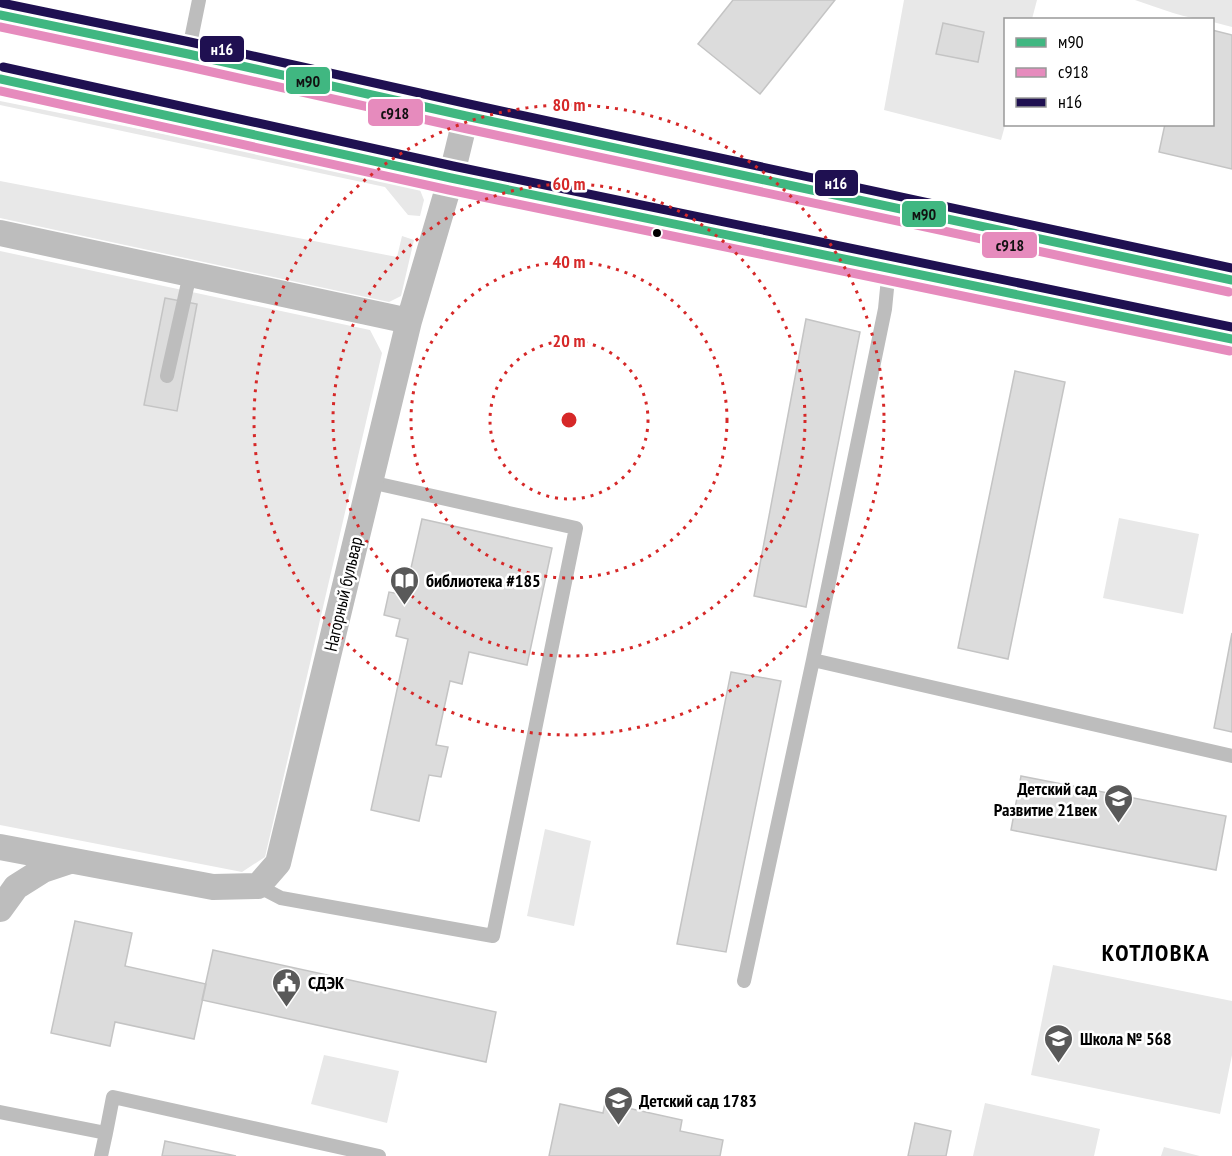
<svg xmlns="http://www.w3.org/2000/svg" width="1232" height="1156" viewBox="0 0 1232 1156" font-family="'PT Sans Narrow',sans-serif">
  <rect width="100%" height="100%" fill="#fff"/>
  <path fill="#e8e8e8" d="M904 0H1037L1032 19 1006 20V122L1001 140 884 110Z
    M1135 0H1232V27L1213 22 1212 20C1186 20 1160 8 1135 0Z
    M0 101 418 185 424 200 420 216 408 215 385 187 0 105Z
    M0 181 397 257 402 236 414 240 401 296 389 302 0 218Z
    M0 251 370 330 382 353 265 857 242 872 0 825Z
    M1119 518 1199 534 1183 614 1103 598Z
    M545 829 591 841 574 926 527 916Z
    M1053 965 1232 1001V1055L1220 1114 1031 1075Z
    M324 1055 399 1071 387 1123 311 1104Z
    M985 1103 1100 1129 1094 1156H973Z
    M1164 1147 1200 1156H1161Z"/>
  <path fill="#dcdcdc" stroke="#c4c4c4" stroke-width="1.5" d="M733 0H835L760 94 698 44Z
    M943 23 984 32 978 62 936 54Z
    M1212 30 1232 35V169L1159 152 1165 124H1212Z
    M165 298 197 304 177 411 144 405Z
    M806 319 860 332 806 607 754 596Z
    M1015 371 1065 382 1008 659 958 648Z
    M422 519 552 548 527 665 469 652 462 684 450 681 436 745 448 747 441 777 429 775 419 821 371 810 408 639 396 636 400 619 384 615 389 592 405 595Z
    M1232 633V732L1214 728Z
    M731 672 781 681 726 952 677 944Z
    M1021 776 1226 816 1216 870 1011 830Z
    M75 921 132 933 125 966 206 984 194 1039 115 1022 110 1046 51 1033Z
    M213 950 496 1012 486 1062 202 1000Z
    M605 1103 682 1120 680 1131 723 1140 720 1156H549L560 1104 603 1113Z
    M915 1123 951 1131 946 1156H908Z
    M165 1141 236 1156H162Z"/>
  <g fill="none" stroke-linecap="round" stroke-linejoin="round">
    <path stroke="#bdbdbd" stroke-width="14" d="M188 54 199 0
      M167 376 190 274
      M813 660 1232 756
      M258 886 281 898 493 936 576 528 370 482
      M744 981 813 660 885 309 889 268
      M0 1112 106 1133 101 1156
      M106 1133 113 1097 379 1156"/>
    <path stroke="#bdbdbd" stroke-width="26" d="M0 233 409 321
      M0 847 213 887 258 886 278 863 409 321 451 178 466 116
      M0 909 16 887 43 870 70 861"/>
    <path stroke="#bfbfbf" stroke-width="33" d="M0 15 188 54 466 116 1232 280
      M0 79 451 178 1232 339"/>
    <defs>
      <path id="bus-1" d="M0 15 188 54 466 116 1232 280
        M0 79 451 178 1232 339"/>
      <path id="bus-2" d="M0 27 185 66 463 128 1229 292
        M0 91 449 190 1230 351"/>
      <path id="bus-3" d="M2 3 190 42 469 104 1232 268
        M3 67 453 166 1232 327"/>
    </defs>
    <use href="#bus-1" stroke="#fff" stroke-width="14"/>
    <use href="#bus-2" stroke="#fff" stroke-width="14"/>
    <use href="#bus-3" stroke="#fff" stroke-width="14"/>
    <use href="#bus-1" stroke="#40b781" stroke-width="9"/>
    <use href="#bus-2" stroke="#e68bbd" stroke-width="9"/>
    <use href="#bus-3" stroke="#1f1051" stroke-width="9"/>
  </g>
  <g fill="none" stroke="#d62828" stroke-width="3" stroke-dasharray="3 6">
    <circle cx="569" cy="420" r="79"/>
    <circle cx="569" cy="420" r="158"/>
    <circle cx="569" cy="420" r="236"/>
    <circle cx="569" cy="420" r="315"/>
  </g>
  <defs>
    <symbol id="library-pin" viewBox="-11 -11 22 30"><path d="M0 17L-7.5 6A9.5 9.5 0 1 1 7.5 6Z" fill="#595959" stroke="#fff"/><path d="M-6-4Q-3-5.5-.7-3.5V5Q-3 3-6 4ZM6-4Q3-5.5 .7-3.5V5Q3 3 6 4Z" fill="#fff"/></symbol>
    <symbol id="school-pin" viewBox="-11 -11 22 30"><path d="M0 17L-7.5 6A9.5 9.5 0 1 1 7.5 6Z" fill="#595959" stroke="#fff"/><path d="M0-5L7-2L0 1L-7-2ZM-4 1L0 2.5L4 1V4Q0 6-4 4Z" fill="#fff"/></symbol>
    <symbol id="civic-pin" viewBox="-11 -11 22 30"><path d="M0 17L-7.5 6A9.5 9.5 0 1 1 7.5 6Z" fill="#595959" stroke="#fff"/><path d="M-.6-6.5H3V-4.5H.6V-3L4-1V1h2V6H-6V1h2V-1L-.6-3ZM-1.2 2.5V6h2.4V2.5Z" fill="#fff"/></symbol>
  </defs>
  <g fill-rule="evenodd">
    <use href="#library-pin" x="388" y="564" width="33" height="45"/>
    <use href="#school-pin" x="1102" y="782" width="33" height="45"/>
    <use href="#civic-pin" x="270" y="966" width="33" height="45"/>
    <use href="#school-pin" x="1042" y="1022" width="33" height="45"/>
    <use href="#school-pin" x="602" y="1084" width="33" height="45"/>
  </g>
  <circle fill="#000" stroke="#fff" stroke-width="2" cx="657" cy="233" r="5"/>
  <g text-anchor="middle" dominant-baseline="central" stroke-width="5" stroke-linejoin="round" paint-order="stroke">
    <g font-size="18" font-weight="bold" fill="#000" stroke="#fff" text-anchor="start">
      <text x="426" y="580">библиотека #185</text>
      <text x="1097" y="788" text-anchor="end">Детский сад<tspan x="1097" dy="21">Развитие 21век</tspan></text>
      <text x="308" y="982">СДЭК</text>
      <text x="1080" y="1038">Школа № 568</text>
      <text x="639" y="1100">Детский сад 1783</text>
    </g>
    <g font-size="18" fill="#000" stroke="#fff">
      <text transform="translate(343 594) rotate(-77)">Нагорный бульвар</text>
    </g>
    <g font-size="24" font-weight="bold" letter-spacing="1.5" fill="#000" stroke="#fff">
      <text x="1156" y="952">КОТЛОВКА</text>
    </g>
  </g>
  <circle cx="569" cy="420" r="9" fill="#d62828" stroke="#fff" stroke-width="3"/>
  <g font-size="18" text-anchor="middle" font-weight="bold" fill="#d62828" stroke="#fff" stroke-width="5" stroke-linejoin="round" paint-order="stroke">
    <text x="569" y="111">80 m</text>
    <text x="569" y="190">60 m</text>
    <text x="569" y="268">40 m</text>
    <text x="569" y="347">20 m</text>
  </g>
  <g stroke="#fff" stroke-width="2">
    <rect x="199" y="35" width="46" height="28" rx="6" fill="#1f1051"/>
    <rect x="285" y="66" width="46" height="29" rx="6" fill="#40b781"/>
    <rect x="367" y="98" width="57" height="29" rx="6" fill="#e68bbd"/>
    <rect x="814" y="169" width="45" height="28" rx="6" fill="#1f1051"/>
    <rect x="901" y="200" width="46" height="28" rx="6" fill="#40b781"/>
    <rect x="981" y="231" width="57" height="28" rx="6" fill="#e68bbd"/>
  </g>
  <g font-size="16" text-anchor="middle" font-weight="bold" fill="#fff">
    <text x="222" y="55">н16</text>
    <text x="836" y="189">н16</text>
  </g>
  <g font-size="16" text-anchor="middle" font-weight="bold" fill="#111">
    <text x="308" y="87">м90</text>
    <text x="395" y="119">с918</text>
    <text x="924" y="220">м90</text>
    <text x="1010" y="251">с918</text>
  </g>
  <rect x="1004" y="18" width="210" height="108" fill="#ffffff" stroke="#999999" stroke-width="1.5"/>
  <rect x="1016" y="38" width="30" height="9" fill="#40b781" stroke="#999999" stroke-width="1.5"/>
  <text x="1058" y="48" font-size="18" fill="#000000">м90</text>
  <rect x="1016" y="68" width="30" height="9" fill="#e68bbd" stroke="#999999" stroke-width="1.5"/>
  <text x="1058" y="78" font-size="18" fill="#000000">с918</text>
  <rect x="1016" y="98" width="30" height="9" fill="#1f1051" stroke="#999999" stroke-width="1.5"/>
  <text x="1058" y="108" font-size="18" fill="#000000">н16</text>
</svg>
